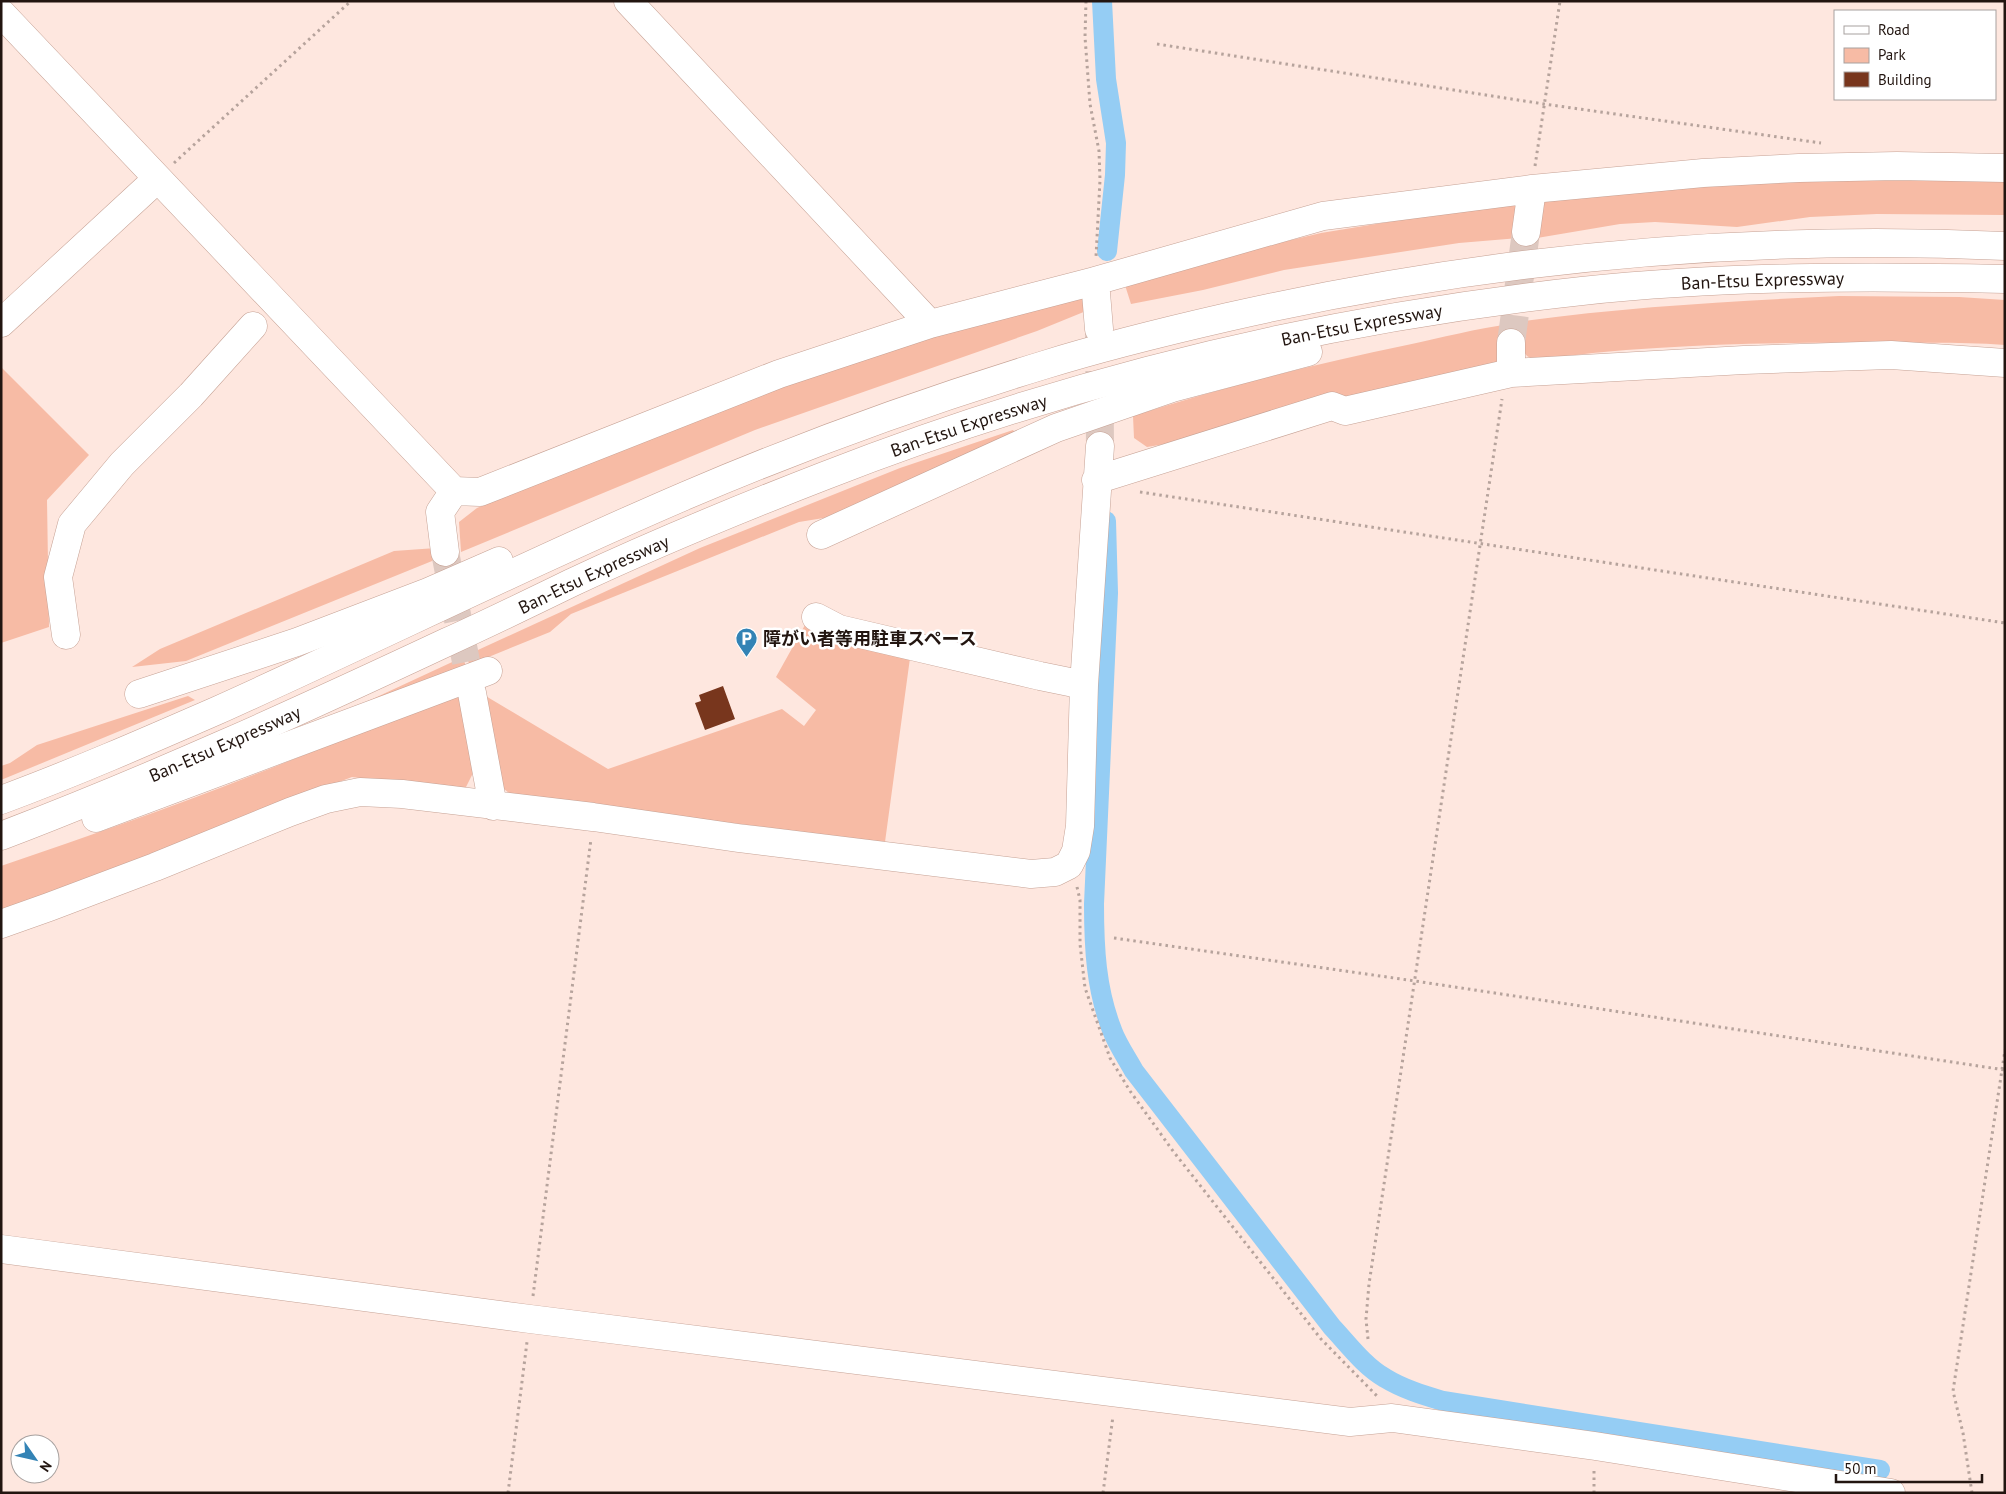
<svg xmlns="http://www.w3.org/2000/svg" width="2006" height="1494" viewBox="0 0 2006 1494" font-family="'PT Sans','Noto Sans JP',sans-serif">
  <rect width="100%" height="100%" fill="#fee7df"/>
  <path fill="#f7bba5" d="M2005 177V215L1877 214 1810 217 1737 227 1655 222 1620 224 1537 238 1538 206 1547 199 1733 182Z
    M1510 202 1520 206 1519 238 1459 243 1284 270 1203 290 1131 304 1124 282 1146 274 1321 233Z
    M1077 292 1091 309 1037 331 755 430 461 552 459 522 477 508 750 395Z
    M1839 296 1959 297 2005 300V345C1964 342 1924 343 1883 343 1767 342 1650 344 1534 360L1527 356 1513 339 1516 322C1623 307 1731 301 1839 296Z
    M1512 324 1508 347 1496 366 1294 411 1165 444 1147 447 1134 438 1133 416C1223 387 1315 364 1407 345 1441 338 1477 328 1512 324Z
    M1 367 89 455 47 500 49 627 1 643Z
    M1013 430 1015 433 836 516 799 522 571 614 550 632 469 665 467 655 700 548 900 468Z
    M436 548 437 559 186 661 132 667 160 649 394 551Z
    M805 625 910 658 885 842 513 796 499 785 484 695 608 769 782 709 804 726 816 710 776 677Z
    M463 657 466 667 338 715Z
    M462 695 477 765 464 791 352 777 1 911V866C96 834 191 800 284 763 343 740 402 716 462 695Z
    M188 696 195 700 1 780V766L10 763 37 745Z"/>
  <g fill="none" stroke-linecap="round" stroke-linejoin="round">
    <path stroke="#95cdf4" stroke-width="20" d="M1102 1 1106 79 1116 143 1115 175 1107 251
      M1106 521 1108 593 1094 904C1094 948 1096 989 1112 1030 1117 1044 1127 1058 1134 1071L1332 1327C1348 1344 1364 1366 1385 1378 1403 1389 1423 1395 1443 1401L1880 1470"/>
  </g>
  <path fill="#78361d" d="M723 686 735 719 705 730 695 703 701 701 699 695Z"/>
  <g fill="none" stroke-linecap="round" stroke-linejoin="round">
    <path stroke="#ddc8c0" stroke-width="28" stroke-dasharray="28 14" stroke-linecap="butt" d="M1099 329 1100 446
      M1511 343 1526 232
      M445 552 472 693"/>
    <defs>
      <path id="minor" d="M628 1 930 324
        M1 13 454 491 480 492 779 374 930 324 1095 281 1323 216 1532 189 1703 173 1799 168 1897 166 2005 168
        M1526 232 1532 189
        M1095 281 1099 329
        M1 323 157 179
        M1511 373V343
        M1096 480 1332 406 1345 411 1511 373 1744 360 1891 355 2005 363
        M445 552 440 512 454 491
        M816 617 839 629 1040 676 1084 685
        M66 635 58 577 72 524 122 464 191 395 253 326
        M472 693 493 806
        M1 924 49 907 155 867 290 812 326 799 360 792 402 794 593 817 738 838 1031 874 1055 872 1069 865 1076 851 1080 826 1084 685 1100 446
        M1 1249 530 1319 1350 1422 1392 1418 1595 1446 1891 1493"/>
      <g id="highway">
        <path d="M821 535 1056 428 1172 388 1308 352"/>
        <path d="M139 694 297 642 428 592 499 561"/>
        <path d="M1 800C74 773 145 742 216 711 374 640 528 563 687 495 804 445 923 402 1044 365 1105 346 1167 331 1228 317 1483 259 1744 234 2005 246"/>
        <path d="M96 818 488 671"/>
        <path id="s1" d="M1 836C153 778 300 711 447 642 489 623 530 603 571 583 654 544 739 509 824 476 1067 381 1323 319 1582 291 1723 276 1864 276 2005 279"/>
      </g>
    </defs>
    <use href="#minor" stroke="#c6a295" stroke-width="29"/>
    <use href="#highway" stroke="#c6a295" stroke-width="29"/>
    <path stroke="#b6a39c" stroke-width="3" stroke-dasharray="2.5 4" stroke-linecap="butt" d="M1086 1 1085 37 1090 104 1099 151 1100 180 1096 257
      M1157 44 1544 104 1821 143
      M174 163 351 1
      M1535 166 1560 1
      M1140 492 2005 623
      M1077 887 1080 900V944L1085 988 1110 1058 1130 1091 1173 1151 1321 1339 1378 1397
      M1114 938 1415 981 2005 1070
      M533 1296 591 839
      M1368 1339 1366 1319 1369 1284 1502 399
      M508 1493 527 1342
      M1103 1493 1113 1416
      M1594 1493V1469
      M1972 1493 1963 1433 1953 1391 2005 1050"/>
    <use href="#minor" stroke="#fff" stroke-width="28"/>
    <use href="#highway" stroke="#fff" stroke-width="28"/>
  </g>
  <defs>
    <symbol id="parking-pin" viewBox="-11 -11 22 30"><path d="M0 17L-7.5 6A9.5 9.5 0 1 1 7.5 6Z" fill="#3383b5" stroke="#fff"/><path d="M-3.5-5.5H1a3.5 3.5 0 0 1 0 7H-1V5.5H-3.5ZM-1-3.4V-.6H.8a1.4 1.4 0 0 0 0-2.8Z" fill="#fff"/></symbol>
  </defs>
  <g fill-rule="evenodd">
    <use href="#parking-pin" x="734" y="626" width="25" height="34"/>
  </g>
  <g text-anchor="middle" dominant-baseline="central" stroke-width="5" stroke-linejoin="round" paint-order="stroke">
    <g font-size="18" fill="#221510" stroke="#fff">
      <text stroke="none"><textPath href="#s1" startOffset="1862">Ban-Etsu Expressway</textPath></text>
      <text stroke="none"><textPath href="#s1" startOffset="1458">Ban-Etsu Expressway</textPath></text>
      <text stroke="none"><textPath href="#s1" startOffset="1052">Ban-Etsu Expressway</textPath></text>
      <text stroke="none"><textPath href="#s1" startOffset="648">Ban-Etsu Expressway</textPath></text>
      <text stroke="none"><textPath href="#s1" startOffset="242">Ban-Etsu Expressway</textPath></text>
    </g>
    <g font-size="18" font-weight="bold" fill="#221510" stroke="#fff" text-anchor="start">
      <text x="763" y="638">障がい者等用駐車スペース</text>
    </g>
  </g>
  <rect width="2006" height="1494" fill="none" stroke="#221510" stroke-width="5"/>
  <rect x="1834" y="10" width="162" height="90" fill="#ffffff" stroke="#a7a19f"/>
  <rect x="1844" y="26" width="25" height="8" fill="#ffffff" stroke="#a7a19f"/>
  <text x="1878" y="35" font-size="15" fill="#221510">Road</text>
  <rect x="1844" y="48" width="25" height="15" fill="#f7bba5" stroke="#a7a19f"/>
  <text x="1878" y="60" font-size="15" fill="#221510">Park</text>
  <rect x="1844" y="72" width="25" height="15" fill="#78361d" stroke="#a7a19f"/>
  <text x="1878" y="85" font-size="15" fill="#221510">Building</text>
  <g transform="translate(35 1459) rotate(124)"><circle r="24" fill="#ffffff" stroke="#a7a19f"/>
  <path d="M0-4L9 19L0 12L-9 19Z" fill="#3383b5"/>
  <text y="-8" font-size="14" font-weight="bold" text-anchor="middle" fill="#221510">N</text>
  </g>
  <path d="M1836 1474v8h146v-8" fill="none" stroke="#221510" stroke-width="2.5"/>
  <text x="1844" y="1474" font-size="15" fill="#221510" stroke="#ffffff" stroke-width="4" paint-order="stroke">50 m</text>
</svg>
